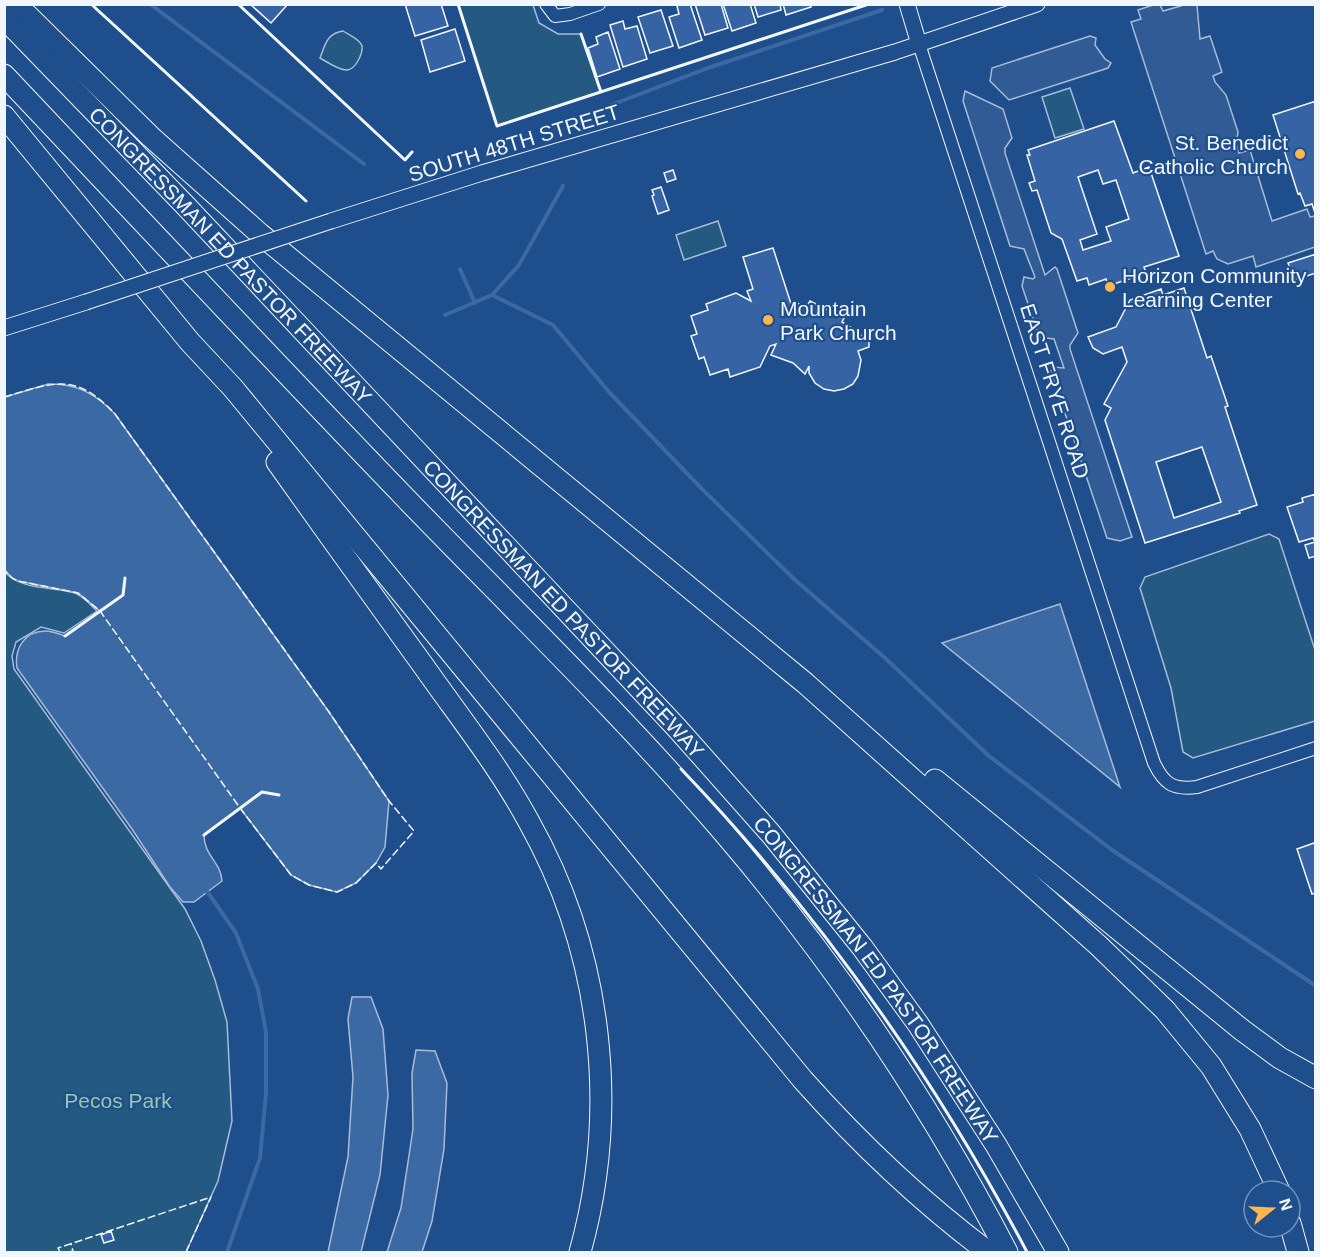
<svg xmlns="http://www.w3.org/2000/svg" width="1320" height="1257" viewBox="0 0 1320 1257" font-family="Arial,sans-serif">
  <rect width="100%" height="100%" fill="#1f4e8c"/>
  <path fill="#245a82" stroke="#a8bbd7" stroke-width="1.5" d="M458 5H533L539 23 558 34H581L601 92 497 126Z
    M343 31C349 35 360 39 362 46 363 54 355 70 347 70 340 71 327 62 320 58 325 45 327 33 343 31Z
    M1070 88 1084 129 1055 138 1042 97Z
    M718 221 726 246 684 260 676 235Z
    M1269 534 1279 539 1315 650V721L1193 758 1183 752 1171 688 1140 588 1145 577Z
    M4 571C21 591 52 586 75 593 83 596 91 605 97 611L64 633 41 627 16 642 12 656 14 669 185 909 201 941 215 980 227 1022 232 1121 218 1181 186 1252H5Z"/>
  <path fill="#305b95" stroke="#a8bbd7" stroke-width="1.5" d="M1153 5H1160L1163 11 1184 5H1197L1200 39 1210 36 1222 72 1213 76 1215 82 1226 95 1238 132 1236 144 1239 153 1250 150 1272 221 1307 209 1310 217 1315 216V247L1256 267 1253 256 1228 264 1217 259 1213 251 1206 254 1131 22 1141 19 1138 10Z
    M1090 36 1096 38 1095 45 1105 59 1111 63 1108 68 1009 100 990 81 992 68Z
    M965 91 1003 109 1012 138 1005 148V153L1045 275 1055 267 1057 269 1078 333 1070 345V349L1132 537 1120 541 1107 538 1051 372 1052 367 1064 368 1054 339 1039 337 1022 286 1024 277 1033 279 1035 277 1024 249 1010 246 963 101Z"/>
  <path fill="#3b69a3" stroke="#a8bbd7" stroke-width="1.5" d="M48 384C76 383 96 394 115 414L329 712 389 801 385 847 376 863 356 883 337 892 309 885 291 875 240 808 204 835C204 856 221 862 222 881L194 902H183L170 887 132 829 17 668C14 649 24 631 46 631 52 631 59 634 65 636L100 611 78 593 18 581 12 578 5 570V397Z
    M1060 604 1120 787 942 643Z
    M352 997H371L383 1029 388 1095 380 1175 361 1252H328L348 1157 353 1077 348 1019Z
    M416 1050 435 1051 447 1083 444 1149 432 1221 422 1252H387L401 1208 413 1129 412 1073Z"/>
  <g fill="none" stroke-linecap="round" stroke-linejoin="round">
    <path stroke="#3b69a3" stroke-width="4" d="M150 4 364 164
      M611 105 708 68 882 10
      M460 269 475 303
      M492 295 519 265 563 186
      M445 315 492 295 553 325 609 392 702 489 794 579 885 658 989 756 1112 850 1316 986
      M204 887 236 933 258 989 266 1032V1093L260 1158 227 1252"/>
  </g>
  <path fill="#3563a3" stroke="#f2f6ff" stroke-width="1.5" fill-rule="evenodd" d="M250 4H288L271 23Z
    M405 4H441L448 26 415 36Z
    M681 4H690L702 40 679 48 669 17 679 14 677 6Z
    M695 4H721L728 28 705 35Z
    M723 4H750L756 23 732 31Z
    M754 4H780L781 10 758 17Z
    M783 4H810L811 7 786 15Z
    M661 10 673 46 650 53 638 17Z
    M623 21 625 29 637 26 647 59 623 67 610 25Z
    M455 29 465 61 430 72 421 40Z
    M608 32 620 69 597 77 588 48 598 44 596 37Z
    M1316 101V213H1315L1312 204 1305 206 1300 193 1298 194 1273 115Z
    M1114 121 1133 173 1149 167 1179 256 1144 267 1146 273 1108 286 1106 279 1089 285 1087 278 1077 281 1062 239 1051 233 1037 190 1032 191 1029 183 1035 181 1027 155H1030L1028 150ZM1098 170 1103 184 1116 180 1129 219 1106 227 1111 241 1083 250 1080 240 1097 234 1078 177Z
    M673 170 676 179 667 182 664 173Z
    M661 187 669 210 658 214 652 196 654 195 652 190Z
    M773 248 793 310 797 303 806 308 810 301 844 318 842 322 852 328 855 336 865 335 869 339V347L858 351 861 360 858 376 853 384 844 389 834 391 824 389 815 383 809 373V366L805 374 793 363 771 355 776 344 770 346 760 367 730 377 728 369 710 375 704 357 699 359 691 336 697 334 691 316 708 310 706 304 736 293 751 301 747 291 753 289 743 257Z
    M1316 254V273L1294 280 1288 263Z
    M1184 288 1207 358 1211 356 1228 406 1225 407 1257 505 1239 511 1240 513 1145 543 1105 420 1111 408 1104 404 1127 362 1122 347 1103 354 1093 348 1088 337 1116 327 1130 300 1161 289 1163 295ZM1202 447 1221 502 1174 518 1156 462Z
    M1316 494V556L1309 558 1305 545 1315 542 1313 538 1299 542 1287 507 1303 502 1302 498Z
    M1314 843 1316 848V893L1312 894 1297 849Z
    M111 1231 114 1240 104 1243 101 1235Z"/>
  <g fill="none" stroke-linecap="round" stroke-linejoin="round">
    <defs>
      <path id="minor" d="M546 4 555 16 570 14 599 4
        M919 44 1154 763C1164 784 1173 790 1197 787L1316 748"/>
      <path id="tertiary" d="M907 4 919 44
        M331 221 482 173 895 52 1037 4
        M4 328 86 302"/>
      <g id="motorway">
        <path d="M16 4 151 137 260 234 805 683 1099 946 1165 1010 1211 1066 1250 1129 1279 1191"/>
        <path id="s1" d="M4 18 184 204 676 727 771 834 862 947 918 1024 996 1145 1058 1252"/>
        <path d="M4 75C142 221 279 367 418 511 521 617 628 721 724 833 834 962 929 1102 1007 1252"/>
        <path d="M4 116 190 342 233 388 803 1080C860 1144 920 1201 988 1252"/>
        <path d="M277 462C326 531 375 599 425 668 461 719 500 768 529 822 602 952 620 1109 580 1252"/>
        <path d="M935 780 1242 1030 1280 1058 1316 1078"/>
        <path d="M1290 1223 1298 1252"/>
      </g>
    </defs>
    <use href="#minor" stroke="#f2f6ff" stroke-width="14"/>
    <use href="#tertiary" stroke="#f2f6ff" stroke-width="17"/>
    <use href="#motorway" stroke="#f2f6ff" stroke-width="23"/>
    <use href="#minor" stroke="#1f4e8c" stroke-width="12"/>
    <use href="#tertiary" stroke="#1f4e8c" stroke-width="15"/>
    <use href="#motorway" stroke="#1f4e8c" stroke-width="21"/>
    <defs>
      <path id="tertiary-bridge" d="M86 302 331 221"/>
    </defs>
    <use href="#tertiary-bridge" stroke="#f2f6ff" stroke-width="17" stroke-linecap="butt"/>
    <use href="#tertiary-bridge" stroke="#1f4e8c" stroke-width="15"/>
    <path stroke="#f2f6ff" stroke-width="1.5" stroke-dasharray="8 3" stroke-linecap="butt" d="M4 397C53 383 75 371 115 414L329 712 389 801 414 831 381 869 376 863 356 883 337 892 309 885 291 875 240 808 100 611 78 593 18 581 12 578 4 570
      M60 1252 58 1248 211 1197
      M68 1252 73 1251 71 1244
      M186 1252 211 1197"/>
    <path stroke="#f2f6ff" stroke-width="3" d="M91 4 306 201
      M238 4 405 160 412 152
      M458 4 497 126 869 4
      M581 34 601 92
      M65 636 123 595 125 578
      M681 769C818 912 935 1078 1027 1252
      M204 835 262 792 279 795"/>
  </g>
  <g fill="#ffb74d" stroke="#1f4e8c" stroke-width="2">
    <circle cx="1300" cy="154" r="6"/>
    <circle cx="1110" cy="287" r="6"/>
    <circle cx="768" cy="320" r="6"/>
  </g>
  <g text-anchor="middle" dominant-baseline="central" stroke-width="4.5" stroke-linejoin="round" paint-order="stroke">
    <g font-size="21" fill="#f2f6ff" stroke="#1f4e8c" text-anchor="start">
      <text x="1288" y="142" text-anchor="end">St. Benedict<tspan x="1288" dy="24">Catholic Church</tspan></text>
      <text x="1122" y="275">Horizon Community<tspan x="1122" dy="24">Learning Center</tspan></text>
      <text x="780" y="308">Mountain<tspan x="780" dy="24">Park Church</tspan></text>
    </g>
    <g font-size="21" fill="#f2f6ff" stroke="#1f4e8c">
      <text transform="translate(514 143) rotate(-17)">SOUTH 48TH STREET</text>
      <text stroke="none"><textPath href="#s1" startOffset="328">CONGRESSMAN ED PASTOR FREEWAY</textPath></text>
      <text transform="translate(1055 391) rotate(72)">EAST FRYE ROAD</text>
      <text stroke="none"><textPath href="#s1" startOffset="814">CONGRESSMAN ED PASTOR FREEWAY</textPath></text>
      <text stroke="none"><textPath href="#s1" startOffset="1300">CONGRESSMAN ED PASTOR FREEWAY</textPath></text>
    </g>
    <g font-size="21" fill="#97c8a6" stroke="#1f4e8c">
      <text x="118" y="1100">Pecos Park</text>
    </g>
  </g>
  <rect width="1320" height="1257" fill="none" stroke="#f2f6ff" stroke-width="12"/>
  <g transform="translate(1272 1209) rotate(72)"><circle r="28" fill="#1f4e8c" stroke="#7391ba" stroke-width="1.5"/>
  <path d="M0-4.5L10 22L0 15L-10 22Z" fill="#ffb74d"/>
  <text y="-9" font-size="16" font-weight="bold" text-anchor="middle" fill="#f2f6ff">N</text>
  </g>
</svg>
